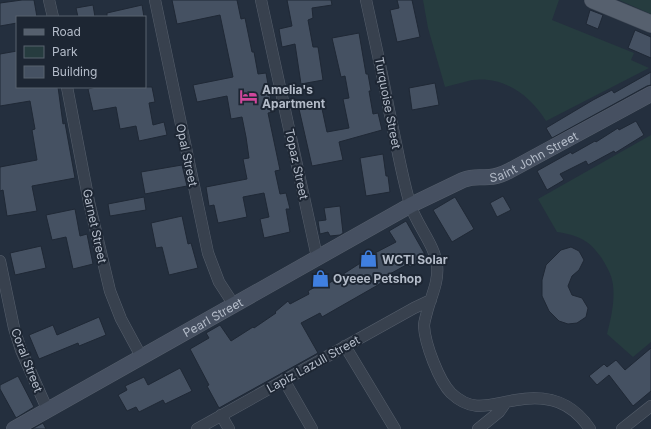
<svg xmlns="http://www.w3.org/2000/svg" width="651" height="429" viewBox="0 0 651 429" font-family="Inter,sans-serif">
  <rect width="100%" height="100%" fill="#242f3e"/>
  <path fill="#263c3f" d="M423 0H559L552 20 634 53 631 60 649 68 546 121C530 95 504 76 472 80 463 82 454 85 445 87L428 28Z
    M619 0H651V14Z
    M651 135V342L633 357 607 334C611 318 615 301 613 285 612 276 608 269 604 262 592 242 580 235 557 232L538 199Z"/>
  <path fill="#455162" stroke="#1f2835" d="M22 0H34L37 17H17V23L0 26V3Z
    M172 0H237L241 19 245 18 252 52H254L258 74 266 73 273 112 268 113 280 170 275 171 280 194 286 193 290 209H286L290 232 264 238 260 219 269 217 264 193 243 197 247 217 218 223 214 205 209 206 206 187 247 179 243 159 249 158 246 137 242 117 231 119 227 96 197 102 193 85 233 77 220 15 177 24Z
    M287 0H331L332 5 312 8 313 18 308 20 313 47H318L323 80 301 84 295 44 282 47 279 29 292 26Z
    M397 0H412L420 37 397 42 390 10 399 8Z
    M93 5 95 17H78L76 8Z
    M142 5 144 17H107V13Z
    M590 10 603 15 598 29 586 24Z
    M635 30 651 37V58L628 48Z
    M359 33 366 74H368L371 91H369L373 114 378 113 382 130 339 142 343 160 312 166 299 109 321 104 327 132 349 128 343 99 349 98 345 76 341 77 332 38Z
    M17 51V87H58L63 124 65 123 75 178 32 186 37 211 7 216 3 190 0 191V167L37 160 32 130 35 129 30 101 0 106V54Z
    M651 72V85L647 86 552 138 546 128 593 100 612 90 614 93Z
    M435 83 439 105 412 110 409 88Z
    M96 87H152L155 102 149 103 153 125 164 122 167 135 139 141 136 126 120 129 116 107 93 111 88 89Z
    M636 121 644 135 615 153 614 151 588 165 586 161 560 174 564 180 547 190 537 171 571 152 572 154 595 141 596 142 618 128 619 130Z
    M383 154 386 176H388L390 192 366 196 360 158Z
    M182 165 187 186 145 194 141 172Z
    M503 196 511 210 497 217 490 203Z
    M144 197 146 210 110 216 108 204Z
    M455 197 474 229 452 242 433 210Z
    M340 206 343 233 340 235 330 236 328 232 320 234 318 221 326 220 324 208Z
    M75 209 80 236 87 234 93 264 73 269 66 237 52 240 46 215Z
    M182 216 188 244 191 243 198 268 169 275 162 247 156 248 151 223Z
    M406 221 427 258 410 267 408 264 388 275 389 277 378 285 322 317 320 313 301 323 318 353 219 408 207 386 209 385 190 349 209 338 206 333 220 325 231 341 253 327 254 328 276 313 275 312 288 301 290 304 309 294 308 291 322 283 323 287 362 262 361 260 372 252 373 254 396 242 389 231Z
    M41 246 46 268 15 275 10 253Z
    M571 247 579 251 584 260 579 270 572 276 568 286 572 295 582 298 588 308 586 317 577 323 568 324 559 321 549 311 542 296V280L546 265 561 250Z
    M99 317 106 335 79 346 78 343 39 359 29 335 53 325 57 335Z
    M651 348V391L633 406 609 375 597 385 589 376 604 364 607 367 616 360 625 370Z
    M180 368 192 391 165 404 163 400 139 412 136 407 127 411 118 395 127 390 125 386 144 377 148 385Z
    M18 376 34 407 16 418 0 389V385Z
    M43 423 46 429H32Z"/>
  <g fill="none" stroke-linecap="round" stroke-linejoin="round">
    <defs>
      <path id="street" d="M49 0 53 17
        M155 0 208 253 219 282 234 305
        M261 0 317 257
        M366 0C374 36 382 73 389 110 396 141 401 173 410 204 416 224 435 245 437 265 439 282 431 296 427 312 426 316 424 322 424 326 425 344 439 381 451 393 473 414 491 404 516 400 548 394 572 402 590 429
        M67 87 89 202 110 291 121 319 142 358
        M0 261 14 328 21 350 48 411
        M345 346 395 429
        M284 380 312 429
        M221 415 229 429
        M197 429 414 308 431 300
        M478 429 499 412 506 402
        M622 429 651 406"/>
      <g id="secondary">
        <path id="s1" d="M14 429 411 205 463 180C474 176 478 178 489 177 496 177 503 174 509 171L651 94"/>
      </g>
      <path id="primary" d="M593 0 651 24"/>
    </defs>
    <use href="#street" stroke="#565f6c" stroke-width="12"/>
    <use href="#secondary" stroke="#565f6c" stroke-width="16"/>
    <use href="#primary" stroke="#414a57" stroke-width="18"/>
    <use href="#street" stroke="#38414e" stroke-width="11"/>
    <use href="#secondary" stroke="#465061" stroke-width="15"/>
    <use href="#primary" stroke="#56606e" stroke-width="17"/>
  </g>
  <defs>
    <symbol id="hotel-bare" viewBox="-9 -9 18 18"><path d="M-6-4.5h1.5V1H6V5H4.5V3h-9V5H-6ZM-4 0a1.8 1.8 0 1 1 3.6 0ZM.5 0V-2.5h3Q6-2.5 6 0Z" fill="#d1479c" stroke="#1d2633" stroke-width="2.5" paint-order="stroke"/></symbol>
    <symbol id="shop-bare" viewBox="-9 -9 18 18"><path d="M-5-2.5h2.3a2.7 3.5 0 0 1 5.4 0H5L5.5 6h-11ZM-1.5-2.5h3a1.5 2.3 0 0 0-3 0Z" fill="#3f7fe0" stroke="#1d2633" stroke-width="2.5" paint-order="stroke"/></symbol>
  </defs>
  <g fill-rule="evenodd">
    <use href="#hotel-bare" x="236" y="84" width="25" height="25"/>
    <use href="#shop-bare" x="356" y="246" width="25" height="25"/>
    <use href="#shop-bare" x="308" y="266" width="25" height="25"/>
  </g>
  <g text-anchor="middle" dominant-baseline="central" stroke-width="4" stroke-linejoin="round" paint-order="stroke">
    <g font-size="12" font-weight="bold" fill="#b4bcc9" stroke="#1d2633" text-anchor="start">
      <text x="262" y="89">Amelia's<tspan x="262" dy="14">Apartment</tspan></text>
      <text x="382" y="259">WCTI Solar</text>
      <text x="333" y="278">Oyeee Petshop</text>
    </g>
    <g font-size="12" fill="#b4bcc9" stroke="#1d2633">
      <text transform="translate(388 103) rotate(79)">Turquoise Street</text>
      <text stroke="none"><textPath href="#s1" startOffset="589">Saint John Street</textPath></text>
      <text transform="translate(187 155) rotate(78)">Opal Street</text>
      <text transform="translate(297 164) rotate(78)">Topaz Street</text>
      <text transform="translate(95 226) rotate(78)">Garnet Street</text>
      <text stroke="none"><textPath href="#s1" startOffset="228">Pearl Street</textPath></text>
      <text transform="translate(27 360) rotate(69)">Coral Street</text>
      <text transform="translate(313 364) rotate(-29)">Lapiz Lazull Street</text>
    </g>
  </g>
  <rect x="16" y="16" width="130" height="72" fill="#1d2633" stroke="#59626f"/>
  <rect x="24" y="29" width="20" height="6" fill="#56606e" stroke="#59626f"/>
  <text x="52" y="36" font-size="12" fill="#b4bcc9">Road</text>
  <rect x="24" y="46" width="20" height="12" fill="#263c3f" stroke="#59626f"/>
  <text x="52" y="56" font-size="12" fill="#b4bcc9">Park</text>
  <rect x="24" y="66" width="20" height="12" fill="#455162" stroke="#59626f"/>
  <text x="52" y="76" font-size="12" fill="#b4bcc9">Building</text>
</svg>
